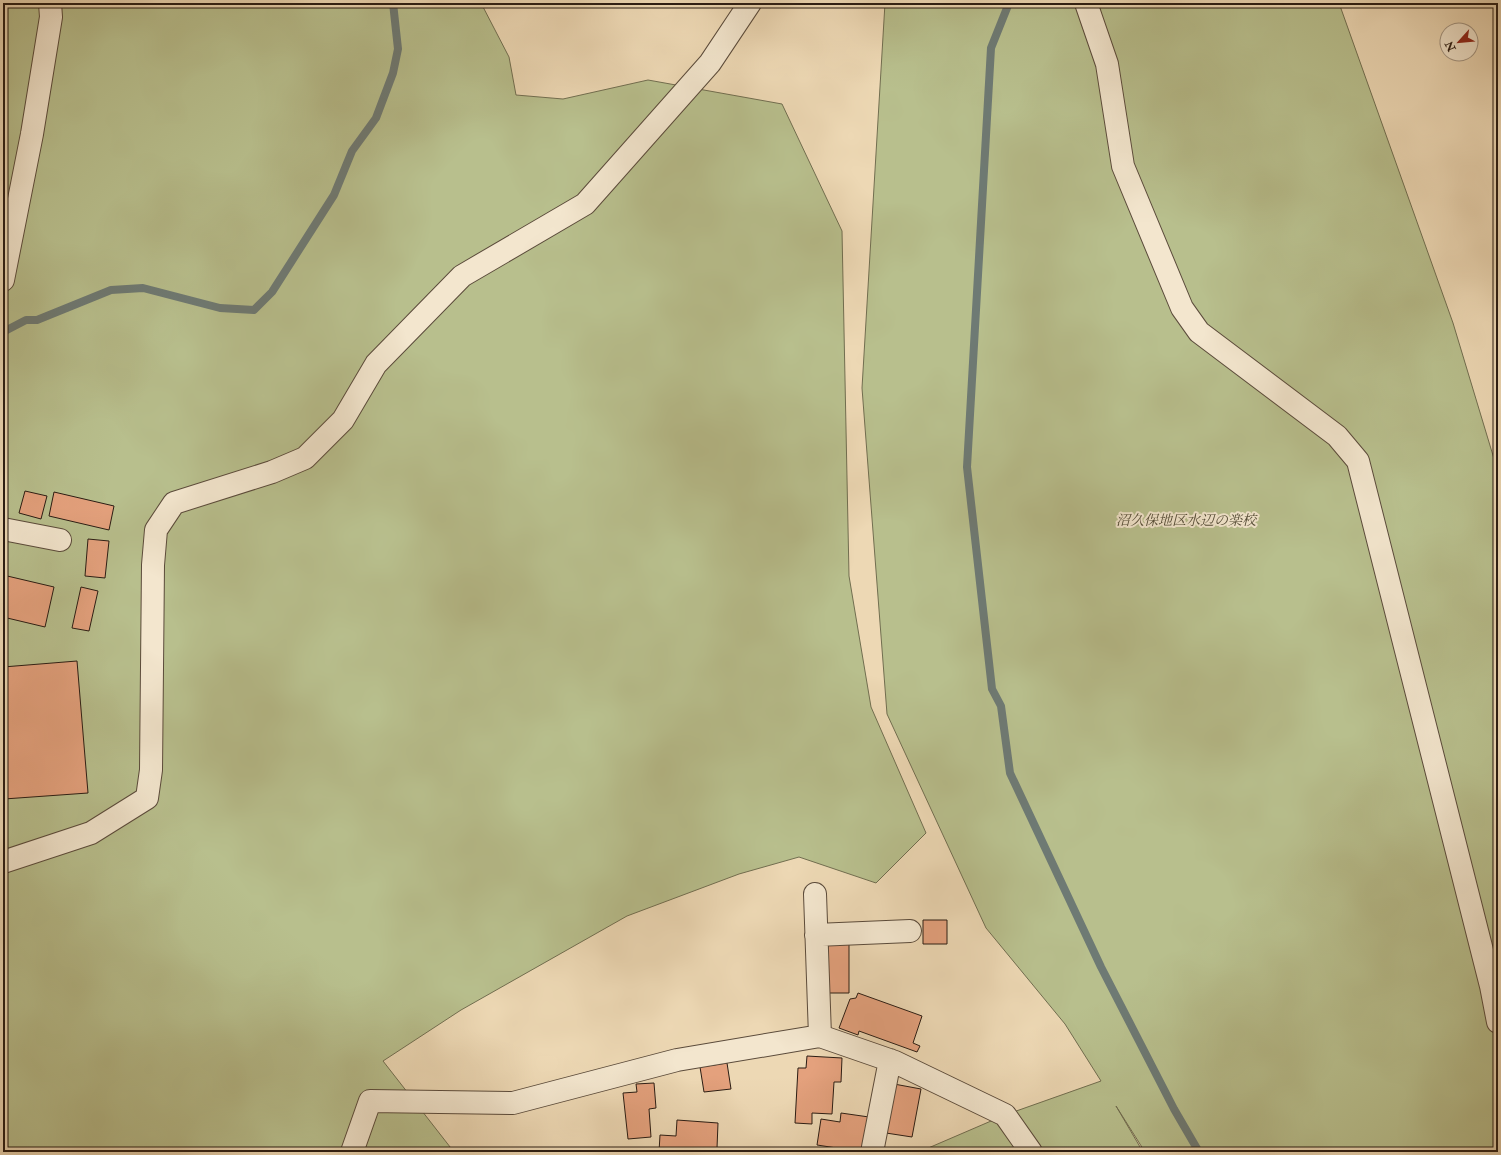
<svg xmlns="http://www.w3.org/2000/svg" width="1501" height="1155" viewBox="0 0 1501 1155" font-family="'IM FELL Double Pica','Noto Serif JP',serif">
  <rect width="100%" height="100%" fill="#edd8b4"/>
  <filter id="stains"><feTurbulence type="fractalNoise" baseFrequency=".005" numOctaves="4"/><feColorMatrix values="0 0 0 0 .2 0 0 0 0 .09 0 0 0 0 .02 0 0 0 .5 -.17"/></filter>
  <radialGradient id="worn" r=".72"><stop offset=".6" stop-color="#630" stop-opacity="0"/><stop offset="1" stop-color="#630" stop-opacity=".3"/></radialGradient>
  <path fill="#b8bf8d" stroke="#716e50" d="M3 3H481L509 57 516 95 563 99 648 80 782 104 842 231 849 576 871 707 926 833 876 883 799 857 739 874 627 916 461 1010 383 1061 454 1152H3Z
    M885 3H1339L1453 323 1498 472V1152H1145L1116 1106 1143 1152H919L1005 1115 1101 1081 1065 1024 986 928 887 714 862 388Z"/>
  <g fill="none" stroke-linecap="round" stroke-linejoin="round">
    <path stroke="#6e7a74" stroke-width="8" d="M1009 3 991 48 967 467 992 689 1001 706 1010 773 1101 967 1174 1109 1199 1152
      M3 332 26 320H37L111 290 143 288 220 308 254 310 272 292 334 195 352 151 376 118 393 73 398 49 393 3"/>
  </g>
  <path fill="#e4a17d" stroke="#2a1c13" d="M25 491 47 496 41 519 19 513Z
    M54 492 114 506 109 530 49 516Z
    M88 539 109 541 105 578 85 576Z
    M3 575 54 587 45 627 3 617Z
    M81 587 98 591 89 631 72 628Z
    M77 661 88 793 4 799 3 667Z
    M923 920H947V944H923Z
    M828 944H849V993H828Z
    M858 993 922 1016 913 1043 920 1046 917 1052 859 1031 858 1035 839 1028 850 999 856 998Z
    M807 1056 842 1058 841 1082H834L832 1114 812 1113V1124L795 1123 798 1068H806Z
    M727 1063 731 1089 704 1092 700 1067Z
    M654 1083 656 1108 649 1109 651 1137 628 1139 623 1093 637 1092 636 1084Z
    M894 1084 921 1089 912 1137 886 1133Z
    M841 1113 869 1117 863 1152 817 1145 821 1119 840 1122Z
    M677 1120 718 1123 717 1148 728 1149V1152H659L660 1135 676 1136Z"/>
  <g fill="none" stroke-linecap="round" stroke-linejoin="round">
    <defs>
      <path id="minor" d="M1086 3 1107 64 1123 166 1182 308 1199 332 1337 436 1358 461 1491 986 1498 1022
        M3 280 32 134 51 17 50 3
        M3 529 60 540
        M3 862 91 833 147 798 151 770 153 565 156 530 174 503 272 472 305 458 343 420 376 364 462 276 585 204 710 63 750 3
        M815 894 820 1036
        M816 935 910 931
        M873 1147 890 1060
        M352 1152 370 1101 513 1103 677 1060 820 1036 895 1062 1005 1115 1031 1152"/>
    </defs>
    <use href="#minor" stroke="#5b4b3b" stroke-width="24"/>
    <use href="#minor" stroke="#f3e6ce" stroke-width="22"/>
  </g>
  <g text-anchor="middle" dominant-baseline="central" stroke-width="4" stroke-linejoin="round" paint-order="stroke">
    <g font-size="14" font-style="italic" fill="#554d38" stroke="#f3e6ce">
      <text x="1186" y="520">沼久保地区水辺の楽校</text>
    </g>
  </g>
  <rect width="1501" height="1155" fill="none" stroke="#edd8b4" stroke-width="16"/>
  <rect x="4" y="4" width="1493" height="1147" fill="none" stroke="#2a1c13" stroke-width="2"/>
  <rect x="8" y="8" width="1485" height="1139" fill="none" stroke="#2a1c13"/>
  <g transform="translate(1459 42) rotate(243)"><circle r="19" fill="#f3e6ce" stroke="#a39583"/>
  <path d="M0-3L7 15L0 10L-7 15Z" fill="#8f2418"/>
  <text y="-6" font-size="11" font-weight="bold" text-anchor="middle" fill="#2a1c13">N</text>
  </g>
  <rect width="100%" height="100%" filter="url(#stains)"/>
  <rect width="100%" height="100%" fill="url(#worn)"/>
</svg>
